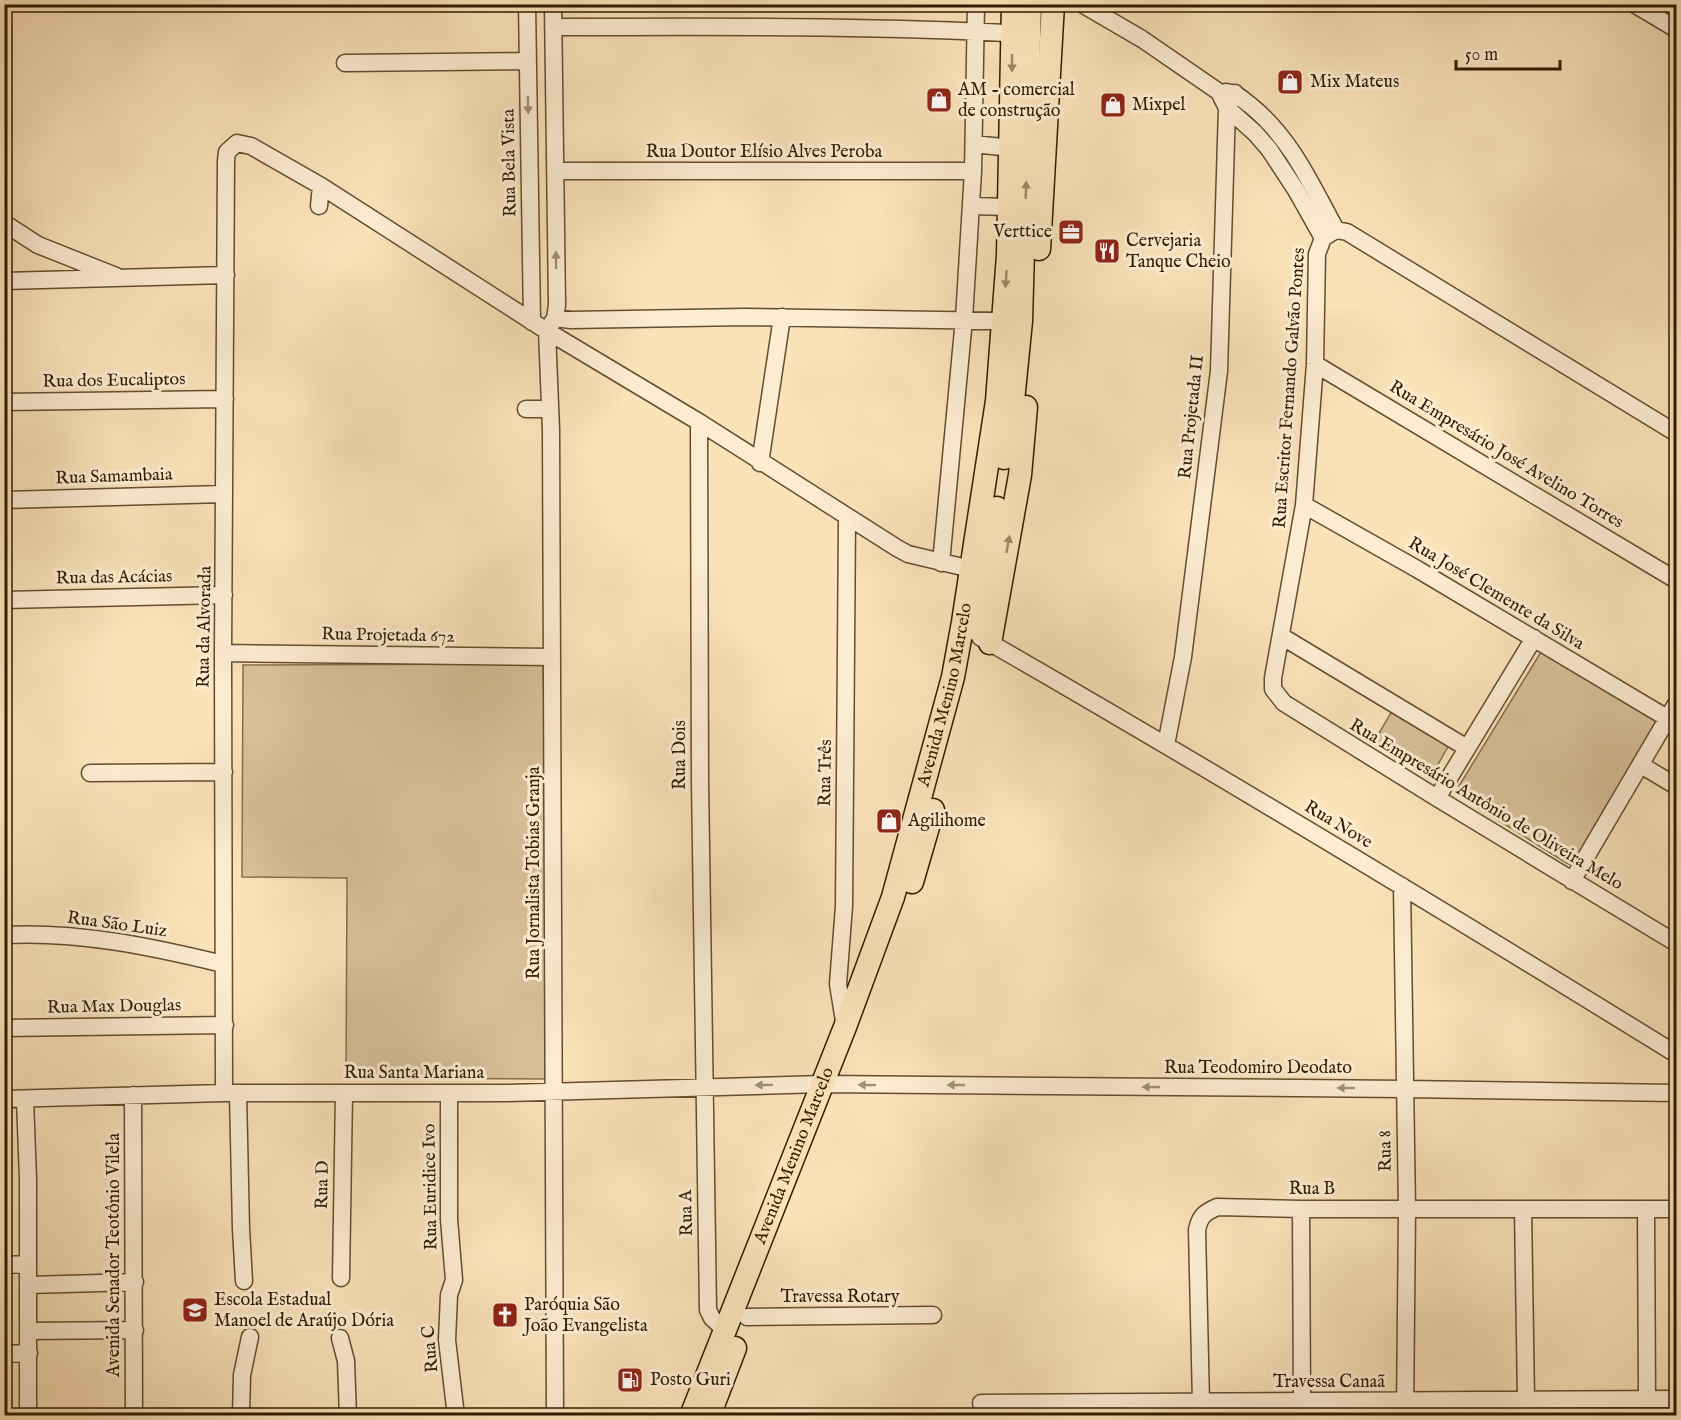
<svg xmlns="http://www.w3.org/2000/svg" width="1681" height="1420" viewBox="0 0 1681 1420" font-family="'IM FELL English',serif">
  <rect width="100%" height="100%" fill="#fae2b9"/>
  <filter id="stains"><feTurbulence type="fractalNoise" baseFrequency=".00333" numOctaves="4"/><feColorMatrix values="0 0 0 0 .2 0 0 0 0 .09 0 0 0 0 .02 0 0 0 .5 -.17"/></filter>
  <radialGradient id="worn" r=".72"><stop offset=".6" stop-color="#630" stop-opacity="0"/><stop offset="1" stop-color="#630" stop-opacity=".3"/></radialGradient>
  <path fill="#d8c09a" stroke="#856e4d" stroke-width="1.5" d="M1553 651 1660 715 1578 866 1568 864 1460 796 1459 786 1541 652Z
    M543 664 553 1079 346 1078 347 878 242 877 243 665Z
    M1392 711 1449 745 1432 775 1375 740Z"/>
  <g fill="none" stroke-linecap="round" stroke-linejoin="round">
    <defs>
      <path id="minor" d="M527 4 532 322
        M553 4 557 305 555 318
        M1082 4 1142 39 1219 92 1227 108 1255 133 1269 149 1296 190 1323 238
        M1634 4 1676 29
        M553 27C709 27 866 25 1022 34
        M345 63 527 61
        M1226 92C1236 93 1241 98 1250 105 1291 138 1311 184 1336 230
        M974 144 1011 148
        M555 171H973
        M319 206 321 186
        M971 206 1009 207
        M4 223 38 245 116 276
        M1336 230 1323 238 1317 254 1315 364 1304 505 1273 678V689L1284 703 1437 798 1676 943
        M1336 230 1347 232 1676 433
        M4 281 226 275
        M547 331 551 430 555 1416
        M547 331 555 318 571 320 744 317 1003 321
        M1315 364 1676 580
        M4 402 225 399
        M526 409H550
        M699 422 700 781 708 1310 712 1318 726 1331
        M760 463 782 317
        M4 500 224 494
        M1304 505 1417 569 1667 718
        M941 563 964 319 973 171 976 4
        M4 600 224 595
        M1281 636 1467 748
        M980 637C1215 772 1446 912 1676 1054
        M223 653 552 657
        M1166 745 1183 657 1219 371 1227 108 1235 93
        M1641 765 1676 786
        M90 773 224 772
        M1437 798 1534 638
        M1572 881 1676 704
        M1402 886 1407 1209 1405 1416
        M4 935C78 931 153 947 223 964
        M845 1027 838 984 844 906 847 518
        M4 1028 225 1025
        M224 1093 223 653 226 161 227 152 237 143 251 146 321 186 547 331 699 422 897 548 908 554 971 569
        M238 1093 241 1229 244 1281
        M449 1094V1219L454 1280 449 1295 447 1340 456 1416
        M133 1095 134 1416
        M4 1099 224 1093H506L823 1084 1405 1089 1676 1093
        M25 1099 28 1179V1416
        M1301 1209 1302 1401
        M1523 1209 1526 1400
        M1646 1209 1647 1399
        M4 1265 28 1264
        M341 1278 344 1093
        M29 1285 135 1282
        M747 1317 933 1315
        M29 1331 135 1330
        M340 1338 346 1361 348 1416
        M4 1354 29 1353
        M1201 1402 1197 1230C1200 1216 1204 1213 1217 1207L1301 1209H1676
        M981 1403 1676 1399
        M241 1416 242 1375 250 1337"/>
      <g id="major">
        <path d="M1039 249 1053 4"/>
        <path d="M1004 458 1013 401 1021 321 1030 4"/>
        <path d="M978 630 997 508"/>
        <path d="M990 643 1020 475 1026 407"/>
        <path d="M912 882 933 810"/>
        <path id="s1" d="M691 1416 845 1027 893 897 953 677 963 622 997 401 1008 255 1013 4"/>
        <path d="M709 1416 735 1348"/>
      </g>
    </defs>
    <use href="#minor" stroke="#644d2e" stroke-width="19"/>
    <use href="#major" stroke="#321b00" stroke-width="25"/>
    <use href="#minor" stroke="#fcecd2" stroke-width="16"/>
    <use href="#major" stroke="#fae2b9" stroke-width="22"/>
  </g>
  <defs><path id="oneway-solid" d="M-6-.8H1V-3.2L6.5 0L1 3.2V.8H-6Z" transform="scale(1.5)"/></defs>
  <g fill="#a08866">
    <use href="#oneway-solid" transform="translate(1012 63) rotate(90)"/>
    <use href="#oneway-solid" transform="translate(1026 190) rotate(-88)"/>
    <use href="#oneway-solid" transform="translate(1006 279) rotate(94)"/>
    <use href="#oneway-solid" transform="translate(1008 544) rotate(-80)"/>
  </g>
  <g fill="#a18e74">
    <use href="#oneway-solid" transform="translate(528 105) rotate(89)"/>
    <use href="#oneway-solid" transform="translate(556 260) rotate(-91)"/>
    <use href="#oneway-solid" transform="translate(764 1085) rotate(179)"/>
    <use href="#oneway-solid" transform="translate(867 1085) rotate(-179)"/>
    <use href="#oneway-solid" transform="translate(956 1085) rotate(-180)"/>
    <use href="#oneway-solid" transform="translate(1151 1087) rotate(-180)"/>
    <use href="#oneway-solid" transform="translate(1346 1088) rotate(-180)"/>
  </g>
  <defs>
    <symbol id="shop-square" viewBox="-11 -11 22 22"><rect x="-9" y="-9" width="18" height="18" rx="4" fill="#8f2418" stroke="#fcecd2"/><path d="M-5-2.5h2.3a2.7 3.5 0 0 1 5.4 0H5L5.5 6h-11ZM-1.5-2.5h3a1.5 2.3 0 0 0-3 0Z" fill="#fff"/></symbol>
    <symbol id="office-square" viewBox="-11 -11 22 22"><rect x="-9" y="-9" width="18" height="18" rx="4" fill="#8f2418" stroke="#fcecd2"/><path d="M-6-3h4V-5.5h4V-3h4V5H-6ZM-1-4.5V-3h2v-1.5ZM-6 0V1H6V0Z" fill="#fff"/></symbol>
    <symbol id="restaurant-square" viewBox="-11 -11 22 22"><rect x="-9" y="-9" width="18" height="18" rx="4" fill="#8f2418" stroke="#fcecd2"/><path d="M-5-6h1v4h1v-4h1v4h1v-4h1v5L-1.5 .5V6h-2V.5L-5-1ZM5-6V6H3V1.5H1.5Q1.5-4 5-6Z" fill="#fff"/></symbol>
    <symbol id="school-square" viewBox="-11 -11 22 22"><rect x="-9" y="-9" width="18" height="18" rx="4" fill="#8f2418" stroke="#fcecd2"/><path d="M0-5L7-2L0 1L-7-2ZM-4 1L0 2.5L4 1V4Q0 6-4 4Z" fill="#fff"/></symbol>
    <symbol id="church-square" viewBox="-11 -11 22 22"><rect x="-9" y="-9" width="18" height="18" rx="4" fill="#8f2418" stroke="#fcecd2"/><path d="M-1.2-6h2.4v3.5h3.3v2.4h-3.3V6h-2.4V-.1h-3.3v-2.4h3.3Z" fill="#fff"/></symbol>
    <symbol id="fuel-square" viewBox="-11 -11 22 22"><rect x="-9" y="-9" width="18" height="18" rx="4" fill="#8f2418" stroke="#fcecd2"/><path d="M-5.5-6h7V0h2V4h1.3V-2.5L3-4.5l.8-.8L6-3V5H2.5V1h-1V6h-7ZM-4.2-4.7v3.2H.2V-4.7Z" fill="#fff"/></symbol>
  </defs>
  <g fill-rule="evenodd">
    <use href="#shop-square" x="1275" y="67" width="30" height="30"/>
    <use href="#shop-square" x="924" y="85" width="30" height="30"/>
    <use href="#shop-square" x="1098" y="90" width="30" height="30"/>
    <use href="#office-square" x="1056" y="217" width="30" height="30"/>
    <use href="#restaurant-square" x="1092" y="236" width="30" height="30"/>
    <use href="#shop-square" x="874" y="806" width="30" height="30"/>
    <use href="#school-square" x="180" y="1295" width="30" height="30"/>
    <use href="#church-square" x="490" y="1300" width="30" height="30"/>
    <use href="#fuel-square" x="615" y="1365" width="30" height="30"/>
  </g>
  <g text-anchor="middle" dominant-baseline="central" stroke-width="6" stroke-linejoin="round" paint-order="stroke">
    <g font-size="18" fill="#321b00" stroke="#fcecd2" text-anchor="start">
      <text x="1310" y="82">Mix Mateus</text>
      <text x="958" y="90">AM - comercial<tspan x="958" dy="21">de construção</tspan></text>
      <text x="1132" y="105">Mixpel</text>
      <text x="1052" y="232" text-anchor="end">Verttice</text>
      <text x="1126" y="241">Cervejaria<tspan x="1126" dy="21">Tanque Cheio</tspan></text>
      <text x="908" y="821">Agilihome</text>
      <text x="214" y="1300">Escola Estadual<tspan x="214" dy="21">Manoel de Araújo Dória</tspan></text>
      <text x="524" y="1305">Paróquia São<tspan x="524" dy="21">João Evangelista</tspan></text>
      <text x="650" y="1380">Posto Guri</text>
    </g>
    <g font-size="18" fill="#321b00" stroke="#fcecd2">
      <text x="764" y="152">Rua Doutor Elísio Alves Peroba</text>
      <text transform="translate(510 163) rotate(-91)">Rua Bela Vista</text>
      <text transform="translate(114 381) rotate(-1)">Rua dos Eucaliptos</text>
      <text transform="translate(1290 388) rotate(-86)">Rua Escritor Fernando Galvão Pontes</text>
      <text transform="translate(1192 417) rotate(-84)">Rua Projetada II</text>
      <text transform="translate(1506 455) rotate(31)">Rua Empresário José Avelino Torres</text>
      <text transform="translate(114 477) rotate(-2)">Rua Samambaia</text>
      <text transform="translate(114 578) rotate(-1)">Rua das Acácias</text>
      <text transform="translate(1496 594) rotate(31)">Rua José Clemente da Silva</text>
      <text transform="translate(205 627) rotate(-89)">Rua da Alvorada</text>
      <text transform="translate(388 636) rotate(1)">Rua Projetada 672</text>
      <text stroke="none"><textPath href="#s1" startOffset="766">Avenida Menino Marcelo</textPath></text>
      <text transform="translate(680 755) rotate(-90)">Rua Dois</text>
      <text transform="translate(826 773) rotate(-89)">Rua Três</text>
      <text transform="translate(1486 805) rotate(31)">Rua Empresário Antônio de Oliveira Melo</text>
      <text transform="translate(1338 825) rotate(31)">Rua Nove</text>
      <text transform="translate(534 873) rotate(-90)">Rua Jornalista Tobias Granja</text>
      <text transform="translate(117 925) rotate(8)">Rua São Luiz</text>
      <text transform="translate(114 1007) rotate(-1)">Rua Max Douglas</text>
      <text x="1258" y="1068">Rua Teodomiro Deodato</text>
      <text x="414" y="1073">Rua Santa Mariana</text>
      <text transform="translate(1386 1151) rotate(-91)">Rua 8</text>
      <text stroke="none"><textPath href="#s1" startOffset="280">Avenida Menino Marcelo</textPath></text>
      <text transform="translate(323 1185) rotate(-89)">Rua D</text>
      <text transform="translate(431 1187) rotate(-91)">Rua Euridice Ivo</text>
      <text x="1312" y="1189">Rua B</text>
      <text transform="translate(687 1213) rotate(-91)">Rua A</text>
      <text transform="translate(114 1255) rotate(-90)">Avenida Senador Teotônio Vilela</text>
      <text x="840" y="1297">Travessa Rotary</text>
      <text transform="translate(431 1349) rotate(-95)">Rua C</text>
      <text x="1329" y="1382">Travessa Canaã</text>
    </g>
  </g>
  <rect width="1681" height="1420" fill="none" stroke="#fae2b9" stroke-width="24"/>
  <rect x="6" y="6" width="1669" height="1408" fill="none" stroke="#321b00" stroke-width="3"/>
  <rect x="12" y="12" width="1657" height="1396" fill="none" stroke="#321b00" stroke-width="1.5"/>
  <path d="M1456 60v9h104v-9" fill="none" stroke="#321b00" stroke-width="3"/>
  <text x="1465" y="60" font-size="18" fill="#321b00" stroke="#fcecd2" stroke-width="4.5" paint-order="stroke">50 m</text>
  <rect width="100%" height="100%" filter="url(#stains)"/>
  <rect width="100%" height="100%" fill="url(#worn)"/>
</svg>
